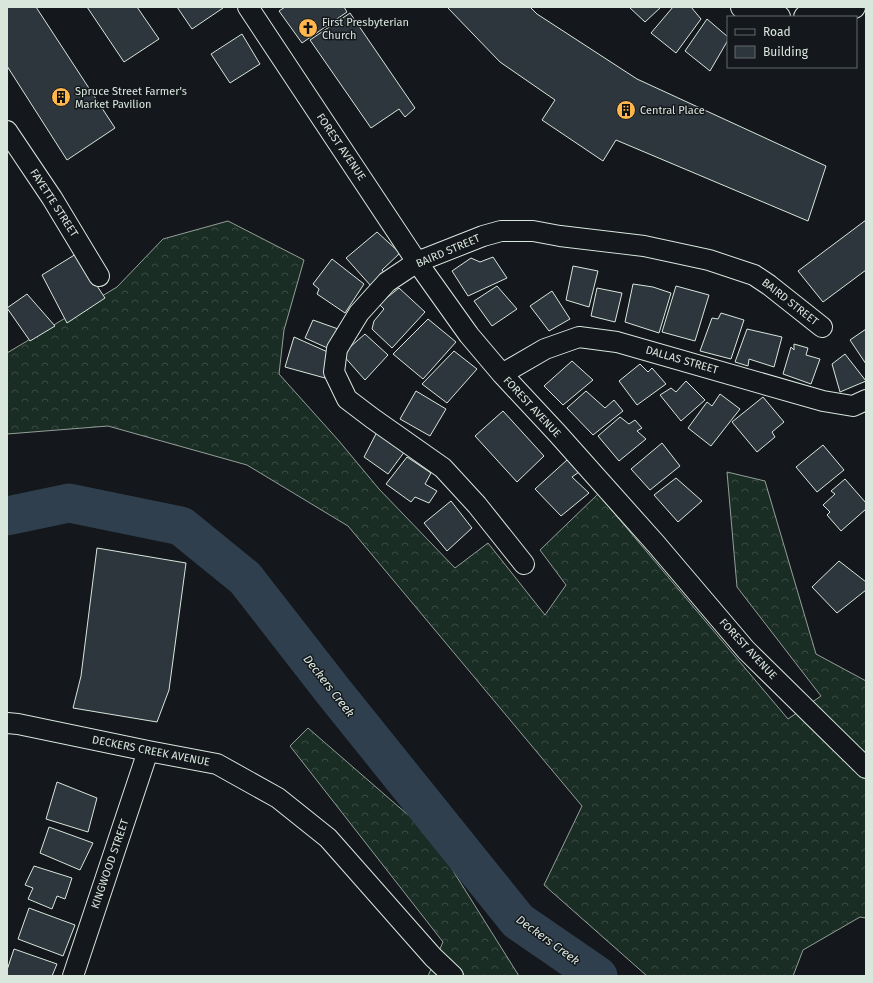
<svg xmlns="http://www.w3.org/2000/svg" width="873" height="983" viewBox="0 0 873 983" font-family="'Fira Sans',sans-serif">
  <defs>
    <pattern id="forest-crowns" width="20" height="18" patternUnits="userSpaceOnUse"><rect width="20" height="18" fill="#1a2d24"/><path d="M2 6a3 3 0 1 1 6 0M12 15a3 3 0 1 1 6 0" fill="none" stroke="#3b4b43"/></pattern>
  </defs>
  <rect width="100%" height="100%" fill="#14181c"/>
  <path fill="url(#forest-crowns)" stroke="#939e99" d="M228 221 304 260 284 330 279 374 339 441 379 489 455 568 488 543 545 615 566 585 540 550 598 494 788 719 821 696 737 587 727 472 765 481 816 654 866 681V918L860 917 803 950 793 976H647L544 885 582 806 348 526 247 465 108 426 7 434V353L117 287 163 239Z
    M308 728 430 834 519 976H428L443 942 290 746Z"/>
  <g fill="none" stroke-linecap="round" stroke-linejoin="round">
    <path stroke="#2f3f4d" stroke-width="39" d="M7 516 69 503 181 526 245 578 333 691 518 921 598 976"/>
  </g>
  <path fill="#2c363c" stroke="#d8e6dc" d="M7 7H36L115 128 67 160 7 66Z
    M87 7H137L159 39 124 62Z
    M177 7H222L223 8 192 29Z
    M285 7H344L347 12 302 43 279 11Z
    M447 7H530L537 14 637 79 826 166 808 221 616 140 603 161 542 120 555 100 500 62Z
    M629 7H661L645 22Z
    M673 7H691L701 19 676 53 651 33Z
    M350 13 415 108 405 117 399 109 371 128 310 40Z
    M707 19 728 37V40L710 71 685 51Z
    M242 34 260 64 230 83 211 54Z
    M866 220V270L823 302 798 271Z
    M377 232 400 253 382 270 386 275 371 286 346 258Z
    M76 254 105 298 67 323 42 275Z
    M493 257 507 278 468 296 452 271 471 258 480 262Z
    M332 259 364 284 345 313 317 294 319 289 313 284Z
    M573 266 598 271 589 307 566 300Z
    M633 284 653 287 671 293 659 333 625 322Z
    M497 286 517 309 492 326 474 301Z
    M676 286 709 295 695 341 662 332Z
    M399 288 425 312 392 348 372 329 374 321 384 309 379 304Z
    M597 288 622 293 615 322 591 316Z
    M552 291 570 319 549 331 530 306Z
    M27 294 55 326 30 341 7 308Z
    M721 313 744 320 731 359 700 351 712 318 718 319Z
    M428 319 456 342 423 379 393 354Z
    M313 320 341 330 332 350 305 338Z
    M747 329 782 337 774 367 749 359 748 366 735 362Z
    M866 329V364L850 340Z
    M365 334 388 355 365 380 342 354Z
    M294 337 330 353 325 378 285 367Z
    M794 344 808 348 806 355 820 359 811 384 783 374 791 347 794 350Z
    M454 351 477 369 447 403 422 384Z
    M845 354 866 381 840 392 832 364Z
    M572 361 593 380 563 405 544 386Z
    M640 364 648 372 652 368 666 384 637 405 619 381Z
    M686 381 705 400 681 421 660 395 671 388 676 392Z
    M416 391 446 409 430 436 400 419Z
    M586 391 605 408 614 400 623 411 593 435 567 408Z
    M720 394 740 409 711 446 688 428 707 402 712 406Z
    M763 397 784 422 772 432 775 437 757 452 732 422Z
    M503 411 544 456 517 482 475 436Z
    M620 417 629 424 635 420 642 428 637 431 646 439 619 461 598 436Z
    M378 430 405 451 388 474 364 457Z
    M662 443 680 466 650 490 631 469Z
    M823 445 844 470 817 492 796 467Z
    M407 457 431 473 425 484 437 491 429 503 415 497 411 502 386 484Z
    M567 460 579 472 572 477 589 493 561 516 535 489Z
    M676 478 702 501 678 522 654 495Z
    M845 479 866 503V509L841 531 827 515 830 512 823 505 835 494 831 491Z
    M451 501 472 528 447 551 424 523Z
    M97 548 186 563 169 690 157 722 73 708 81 676Z
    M839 561 866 582V590L837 613 812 587Z
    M57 782 97 798 88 832 46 819Z
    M49 827 93 843 80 870 40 853Z
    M34 866 72 878 65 899 57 896 52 909 28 899 33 888 25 885Z
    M29 908 75 925 63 956 18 939Z
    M14 949 57 964 52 976H7V970Z"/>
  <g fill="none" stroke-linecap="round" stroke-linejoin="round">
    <defs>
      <path id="street" d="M248 7 417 262 469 335 502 374 557 433 656 544 746 650 866 768
        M7 131 52 198 99 276
        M502 374 545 349 579 337 617 342 823 401 853 406 866 400
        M524 564 477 505 443 468 372 418 347 399 334 372 337 349 359 313 387 282 417 262 483 236 501 231H533L560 236 644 246 709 260 754 275 769 285 822 327
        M7 723 18 724 148 751 217 764 278 798 328 838 433 957 453 976
        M73 976 148 751"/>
      <path id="primary" d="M742 7 746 9 779 17
        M805 17 832 14 854 7"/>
    </defs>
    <use href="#street" stroke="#d8e6dc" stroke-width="22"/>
    <use href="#primary" stroke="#d8e6dc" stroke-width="24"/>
    <use href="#street" stroke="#14181c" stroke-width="20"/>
    <use href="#primary" stroke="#14181c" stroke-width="22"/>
  </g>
  <defs>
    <symbol id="church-disc" viewBox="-11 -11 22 22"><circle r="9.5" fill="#ffb74d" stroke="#14181c"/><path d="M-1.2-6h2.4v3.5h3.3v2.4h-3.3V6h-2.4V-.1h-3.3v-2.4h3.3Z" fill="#111"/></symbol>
    <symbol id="building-disc" viewBox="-11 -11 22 22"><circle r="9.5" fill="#ffb74d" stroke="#14181c"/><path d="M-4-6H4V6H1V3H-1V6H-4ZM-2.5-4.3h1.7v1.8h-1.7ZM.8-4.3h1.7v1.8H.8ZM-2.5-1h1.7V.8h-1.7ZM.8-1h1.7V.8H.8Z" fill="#111"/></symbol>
  </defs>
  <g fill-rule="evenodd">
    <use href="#church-disc" x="297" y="17" width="22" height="22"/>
    <use href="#building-disc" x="50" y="86" width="22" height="22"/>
    <use href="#building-disc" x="615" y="99" width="22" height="22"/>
  </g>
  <g text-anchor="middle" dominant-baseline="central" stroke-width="3" stroke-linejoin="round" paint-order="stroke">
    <g font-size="11" fill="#d8e6dc" stroke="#14181c" text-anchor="start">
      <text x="322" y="22">First Presbyterian<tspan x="322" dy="13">Church</tspan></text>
      <text x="75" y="91">Spruce Street Farmer's<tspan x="75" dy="13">Market Pavilion</tspan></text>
      <text x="640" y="110">Central Place</text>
    </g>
    <g font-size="11" fill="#d8e6dc" stroke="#14181c">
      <text transform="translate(341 147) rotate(56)">FOREST AVENUE</text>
      <text transform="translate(54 203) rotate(57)">FAYETTE STREET</text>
      <text transform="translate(448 251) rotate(-23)">BAIRD STREET</text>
      <text transform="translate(790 302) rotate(38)">BAIRD STREET</text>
      <text transform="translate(682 360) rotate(16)">DALLAS STREET</text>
      <text transform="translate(532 407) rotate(47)">FOREST AVENUE</text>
      <text transform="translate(748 649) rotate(47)">FOREST AVENUE</text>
      <text transform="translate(151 751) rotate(11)">DECKERS CREEK AVENUE</text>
      <text transform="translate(110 864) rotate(-71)">KINGWOOD STREET</text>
    </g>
    <g font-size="12" font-style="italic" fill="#d8e6dc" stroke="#14181c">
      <text transform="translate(329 686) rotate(52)">Deckers Creek</text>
      <text transform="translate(548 940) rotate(36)">Deckers Creek</text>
    </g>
  </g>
  <rect width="873" height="983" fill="none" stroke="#d8e6dc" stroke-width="16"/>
  <rect x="727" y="16" width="130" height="52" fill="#14181c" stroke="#626a69"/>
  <rect x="735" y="29" width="20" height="6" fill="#14181c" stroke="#626a69"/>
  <text x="763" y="36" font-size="12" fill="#d8e6dc">Road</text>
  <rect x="735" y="46" width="20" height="12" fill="#2c363c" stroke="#626a69"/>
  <text x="763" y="56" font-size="12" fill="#d8e6dc">Building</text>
</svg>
